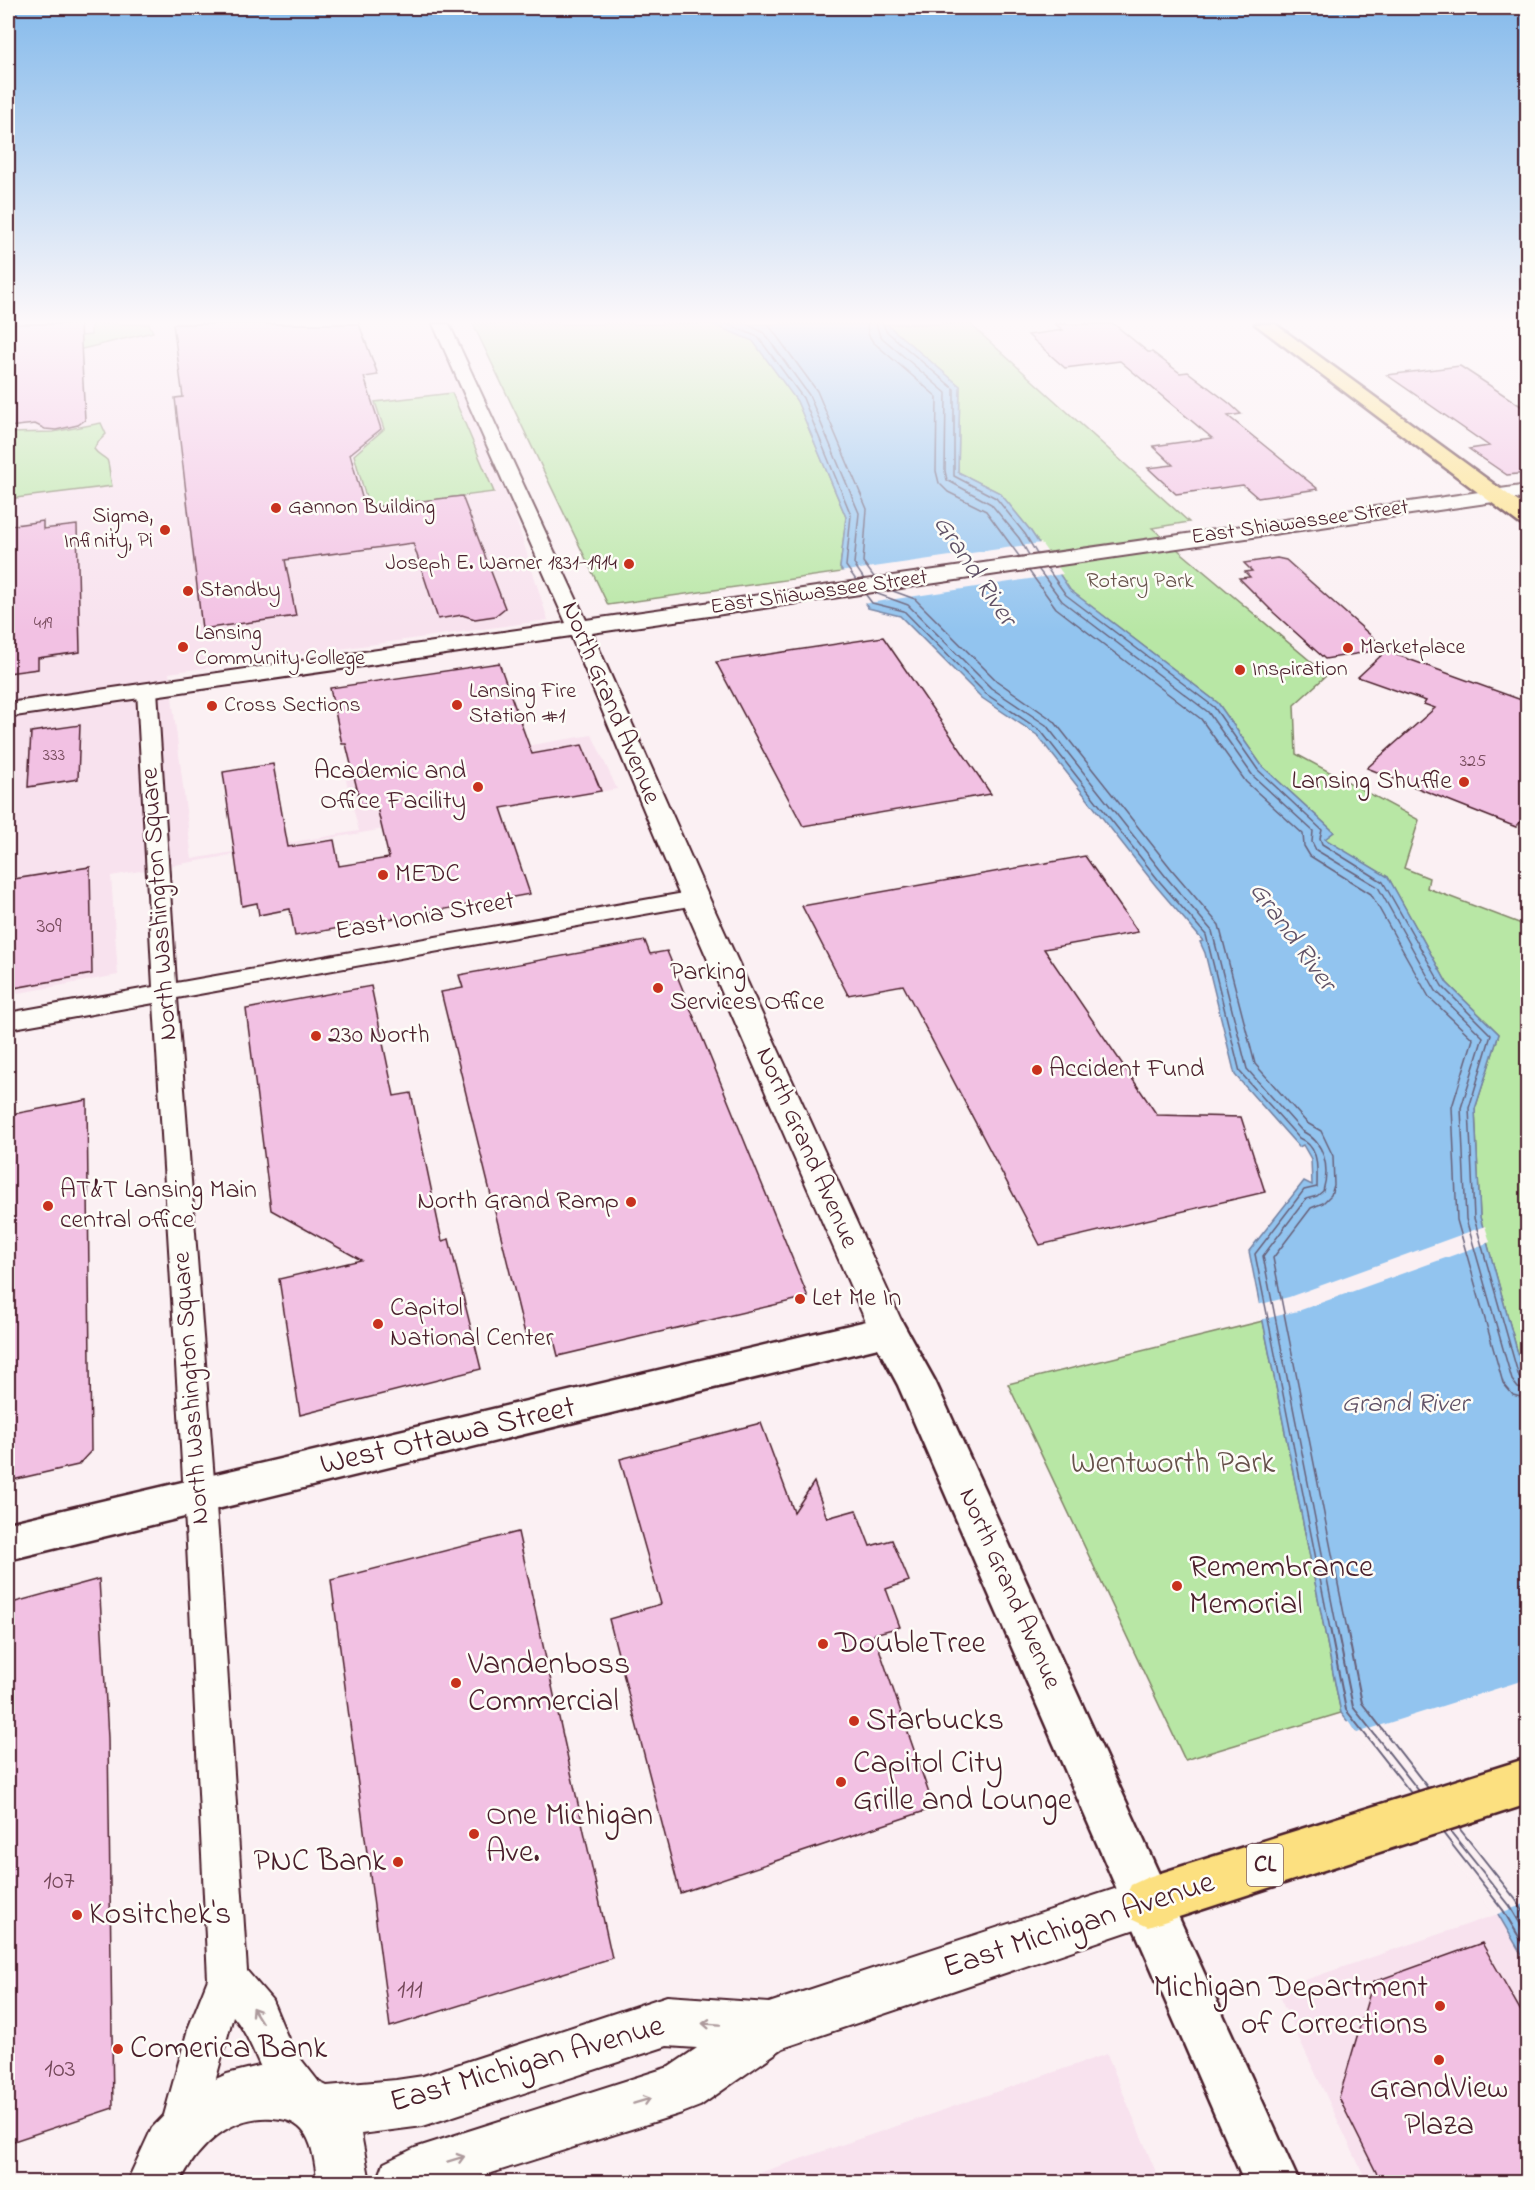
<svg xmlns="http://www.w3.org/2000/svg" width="1535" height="2190" viewBox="0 0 1535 2190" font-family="'Indie Flower',sans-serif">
  <rect width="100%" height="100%" fill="#fbf0f3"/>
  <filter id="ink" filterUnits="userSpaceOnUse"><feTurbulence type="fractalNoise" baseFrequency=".0167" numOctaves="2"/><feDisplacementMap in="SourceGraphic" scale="12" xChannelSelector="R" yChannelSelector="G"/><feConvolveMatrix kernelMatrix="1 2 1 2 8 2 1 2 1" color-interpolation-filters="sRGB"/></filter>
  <g filter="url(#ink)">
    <path fill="#f8e2ee" d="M8 324H446L478 399 548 620 169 673 192 859 359 831 345 776 592 735 617 789 111 876 118 975 8 995Z
      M1498 1914 1527 1964V2182H1367L1276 1990Z
      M1107 2054 1160 2182H733Z"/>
    <path fill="#b8e7a5" stroke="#818368" stroke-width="1.5" d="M91 324H149L153 332 82 349 11 356 8 354V343L91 335Z
      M473 324H712L741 336 757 324 754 342 797 401 846 517 840 568 842 572 608 605Z
      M886 324H970L1189 522 1152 528 1327 675 1294 705 1296 754 1419 820 1404 868 1429 878 1427 888 1527 926V1386L1480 1217 1475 1109 1499 1034 1447 983 1388 877 1324 839 1334 832 1262 766 1218 703 1070 590 1030 530 1000 493 958 472 960 386Z
      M452 393 494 492 369 508 354 455 384 429 375 402Z
      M101 423 106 434 97 443 94 449C98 455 102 455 107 460 109 462 110 479 112 486L8 499V433L53 432Z
      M1263 1321 1341 1713 1185 1760 1008 1384Z"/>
    <path fill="#92c4ef" stroke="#7582a1" stroke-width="1.5" d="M712 324H886L960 386 958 472 1000 493 1030 530 1070 590 1218 703 1262 766 1334 832 1325 839 1388 877 1447 983 1499 1034 1475 1109 1480 1217 1527 1386V1964L1498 1914 1341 1713 1249 1251 1304 1181 1312 1185 1311 1159 1303 1145 1299 1147 1235 1075 1205 953 1200 942 1203 941 1156 886 1037 735 982 698 900 616 868 608 840 568 846 517 797 401 753 341Z"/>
    <path fill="#fbf0f3" d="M1041 543 1063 574 862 604 839 572Z
      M1485 1226 1490 1242 1298 1311 1260 1320 1257 1305 1289 1297Z
      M1527 1679V1903L1495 1915 1344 1722 1349 1721 1357 1733Z"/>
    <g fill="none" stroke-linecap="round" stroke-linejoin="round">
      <path stroke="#676179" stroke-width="1.5" d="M727 324 758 337 803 398 851 515 846 566 856 580
        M747 324 764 333 809 395 859 513 854 564 864 579
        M768 324 817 391 867 509 863 562 874 577
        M867 324 868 334 873 342 937 397 936 471 939 483 948 492 986 511 1019 556
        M876 324 880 336 946 393 945 471 947 480 991 504 1019 538 1029 555
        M883 324 886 331 954 389V476L996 498 1025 534 1037 554
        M1047 568 1066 595 1214 707 1258 770 1322 830 1320 838 1322 844 1383 882 1442 986 1491 1035 1469 1108 1474 1218 1519 1377 1522 1381 1528 1382
        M1039 570 1062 601 1208 712 1253 776 1313 831 1312 842 1316 850 1378 887 1436 991 1483 1037 1461 1108 1466 1219 1512 1380 1518 1388 1528 1390
        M1029 571 1056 608 1201 719 1246 782 1303 834 1304 846 1310 856 1371 894 1429 997 1473 1039 1452 1107 1457 1220 1503 1383 1513 1395 1528 1399
        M893 591 915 599 997 681 1054 721 1173 871 1219 925 1255 1064 1307 1123 1321 1131 1333 1156 1334 1185 1331 1195 1323 1203 1311 1208 1273 1258 1347 1629
        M875 593 908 605 991 688 1046 725 1166 877 1212 931 1247 1069 1302 1131C1325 1142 1330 1168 1323 1191L1317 1196 1306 1199 1263 1256 1337 1629
        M866 595 872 603 904 611 986 694 1041 731 1160 882 1206 935 1240 1072 1299 1138C1320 1147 1317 1167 1317 1187L1304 1190 1255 1254 1330 1629"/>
      <path stroke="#676179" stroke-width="2" d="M1330 1628 1346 1710 1411 1793
        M1337 1628 1353 1707 1419 1791
        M1347 1628 1362 1703 1428 1788
        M1459 1828 1516 1900 1528 1919
        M1450 1831 1510 1906 1528 1937
        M1443 1833 1503 1910 1528 1952"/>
    </g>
    <path fill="#f2c1e3" stroke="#4a1f2b" stroke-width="1.5" d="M8 324H80L85 420 78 425 56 430 45 429 35 424 8 427Z
      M173 324H359L378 375 364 377 381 429 350 454 365 508 462 496 505 608 495 616 475 619 462 615 438 619 413 543 285 560 296 616 202 629 175 398 183 397Z
      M1055 324H1114L1148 352H1152L1180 373 1188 372 1229 403 1241 414 1228 416 1318 489 1258 498 1243 485 1176 494 1148 468 1173 465 1153 446 1212 438 1120 361 1065 368 1028 335 1063 330Z
      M1460 366 1527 410V473L1507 475 1469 449 1489 446 1387 375Z
      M43 521V529L77 525 80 652 38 658V669L8 673V526Z
      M1277 558 1286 560 1386 649 1325 659 1274 613 1239 578 1250 577 1245 572 1252 571 1244 563Z
      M883 637 991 794 803 826 716 662Z
      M1386 651 1527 702V815L1516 827 1367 768 1435 708 1424 704 1426 701 1358 677Z
      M499 663 532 754 582 745 601 791 501 808 530 894 295 936 290 909 259 915 257 903 242 906 223 772 273 764 288 847 334 840 339 866 389 858 376 803 361 805 346 744H342L330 688Z
      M80 725 78 779 28 787 31 732Z
      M1085 856 1138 932 1044 949 1157 1115 1241 1117 1265 1192 1040 1245 903 985 848 995 802 906Z
      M90 867 92 974 8 989V880Z
      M645 941 650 954 667 951 808 1297 558 1356 553 1336 527 1342 441 992 463 988 459 975Z
      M371 986 394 1096 411 1093 442 1241 449 1239 481 1369 300 1415 279 1279 361 1260 271 1210 246 1009Z
      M87 1100 91 1451 78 1465 8 1481V1115Z
      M761 1423 794 1512 814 1482 827 1518 856 1510 870 1546 892 1540 909 1581 886 1589 900 1627 874 1634 934 1808 680 1893 609 1619 661 1604 620 1459Z
      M518 1532 612 1958 390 2027 331 1580Z
      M99 1579 108 1738 113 2108 8 2143V1604Z
      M1482 1943 1527 2022V2182H1381L1339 2098 1373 1982Z"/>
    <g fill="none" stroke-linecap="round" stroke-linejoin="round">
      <defs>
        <path id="minor" d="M147 684 154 686 157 690 176 983 695 891 703 893 706 898 703 903 695 905 177 998 219 1545 247 1971 272 2000 292 2048 318 2081 324 2096 318 2111 303 2117C262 2099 260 2047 233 2016L203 2126 197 2141 182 2147 167 2141 161 2126 188 2029 208 1979 187 1545 154 1003 8 1029V1013L153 987 137 690 140 686Z"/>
        <path id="tertiary" d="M433 324H449L586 620 1528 485V497L592 633 705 889 906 1331 901 1341 888 1345 875 1341 870 1331 677 889 571 636 8 717V703L566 623Z
          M1148 1878 1165 1885 1172 1902 1165 1919 783 2048 700 2106 682 2113 463 2182H377L384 2163 415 2148 669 2067 697 2048 667 2046 423 2126 361 2134 370 2182H318C314 2164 314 2140 299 2127 291 2120 282 2119 273 2118 231 2114 197 2147 180 2182H127L152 2128 178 2101 209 2082 227 2074 259 2066 291 2069 327 2086 396 2080 423 2076 667 1996 769 2003Z"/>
        <path id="secondary" d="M888 1316 901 1320 935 1381 1299 2182H1244L898 1385 878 1348 8 1560V1523Z"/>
        <path id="primary" d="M1255 324H1275L1528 509V525L1520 524Z
          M1528 1758V1804L1148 1927 1131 1919 1123 1902 1131 1885 1148 1877Z"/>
      </defs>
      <use href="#minor" stroke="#4a1f2b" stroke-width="4"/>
      <use href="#tertiary" stroke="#4a1f2b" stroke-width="4"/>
      <use href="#secondary" stroke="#4a1f2b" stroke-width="5"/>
      <use href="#primary" stroke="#4a1f2b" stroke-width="5"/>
      <use href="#minor" fill="#fdfcf7" fill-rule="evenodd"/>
      <use href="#tertiary" fill="#fdfcf7" fill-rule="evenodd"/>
      <use href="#secondary" fill="#fdfcf7" fill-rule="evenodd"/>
      <use href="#primary" fill="#fce080" fill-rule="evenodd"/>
    </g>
    <defs><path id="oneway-shaft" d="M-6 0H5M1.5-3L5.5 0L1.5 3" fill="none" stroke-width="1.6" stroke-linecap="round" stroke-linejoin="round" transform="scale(1.5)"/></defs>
    <g stroke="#ac999b">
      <use href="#oneway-shaft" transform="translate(257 2015) rotate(-122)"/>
      <use href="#oneway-shaft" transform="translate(711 2024) rotate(-176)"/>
      <use href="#oneway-shaft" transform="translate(642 2101) rotate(-17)"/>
      <use href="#oneway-shaft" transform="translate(456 2159) rotate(-17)"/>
    </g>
  </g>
  <linearGradient id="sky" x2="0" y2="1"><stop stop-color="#85baeb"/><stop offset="0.51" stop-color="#fdf8fa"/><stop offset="1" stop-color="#fdf8fa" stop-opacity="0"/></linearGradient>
  <rect width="1535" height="631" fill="url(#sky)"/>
  <g fill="#c8321e" stroke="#fdfcf7" stroke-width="2">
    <circle cx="276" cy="508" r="6"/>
    <circle cx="165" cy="530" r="6"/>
    <circle cx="629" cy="564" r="6"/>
    <circle cx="188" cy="591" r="6"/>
    <circle cx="183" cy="647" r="6"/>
    <circle cx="1348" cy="648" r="6"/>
    <circle cx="1240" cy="670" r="6"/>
    <circle cx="457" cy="705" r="6"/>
    <circle cx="212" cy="706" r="6"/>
    <circle cx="1464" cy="782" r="6"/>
    <circle cx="478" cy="787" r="6"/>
    <circle cx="383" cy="875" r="6"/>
    <circle cx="658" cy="988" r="6"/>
    <circle cx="316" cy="1036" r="6"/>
    <circle cx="1037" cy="1070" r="6"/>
    <circle cx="631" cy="1202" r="6"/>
    <circle cx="48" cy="1206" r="6"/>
    <circle cx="800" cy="1299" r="6"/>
    <circle cx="378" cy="1324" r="6"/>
    <circle cx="1177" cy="1586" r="6"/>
    <circle cx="823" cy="1644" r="6"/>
    <circle cx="456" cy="1683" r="6"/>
    <circle cx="854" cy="1721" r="6"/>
    <circle cx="841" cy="1782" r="6"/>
    <circle cx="474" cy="1834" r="6"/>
    <circle cx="398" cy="1862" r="6"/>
    <circle cx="77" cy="1915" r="6"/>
    <circle cx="1440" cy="2006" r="6"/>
    <circle cx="118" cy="2049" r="6"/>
    <circle cx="1439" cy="2060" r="6"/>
  </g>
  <g text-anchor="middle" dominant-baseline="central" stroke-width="5" stroke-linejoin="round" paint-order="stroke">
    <g font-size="18" fill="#744859">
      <text x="43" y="624">419</text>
      <text x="54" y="756">333</text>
      <text x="1473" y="762">325</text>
    </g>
    <g font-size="22" fill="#4a1f2b" stroke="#fdfcf7" text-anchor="start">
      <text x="288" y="508">Gannon Building</text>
      <text x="153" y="517" text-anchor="end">Sigma,<tspan x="153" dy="25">Infinity, Pi</tspan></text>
      <text x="617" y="564" text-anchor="end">Joseph E. Warner 1831-1914</text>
      <text x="200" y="591">Standby</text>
      <text x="195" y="634">Lansing<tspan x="195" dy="25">Community College</tspan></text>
      <text x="1360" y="648">Marketplace</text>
      <text x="1252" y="670">Inspiration</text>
      <text x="469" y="692">Lansing Fire<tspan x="469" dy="25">Station #1</tspan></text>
      <text x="224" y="706">Cross Sections</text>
    </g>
    <g font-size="22" fill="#4a1f2b" stroke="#fdfcf7">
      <text transform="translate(1300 523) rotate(-8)">East Shiawassee Street</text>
      <text transform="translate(819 593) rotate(-8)">East Shiawassee Street</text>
    </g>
    <g font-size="22" fill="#66514a" stroke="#fdfcf7">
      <text x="1140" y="582">Rotary Park</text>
    </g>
    <g font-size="22" fill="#744859">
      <text x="49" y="927">309</text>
    </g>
    <rect fill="#fdfcf7" stroke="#806168" stroke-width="1.5" x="1247" y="1844" width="36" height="42" rx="4.5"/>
    <g font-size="24" font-weight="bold" fill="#4a1f2b">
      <text x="1265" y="1865">CL</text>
    </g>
    <g font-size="26" fill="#4a1f2b" stroke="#fdfcf7">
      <text transform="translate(610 703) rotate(67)">North Grand Avenue</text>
      <text transform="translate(160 904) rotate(-94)">North Washington Square</text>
      <text transform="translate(425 917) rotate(-10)">East Ionia Street</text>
      <text transform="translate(806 1148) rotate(66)">North Grand Avenue</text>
      <text transform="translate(192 1388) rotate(-94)">North Washington Square</text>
      <text transform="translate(1009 1589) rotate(66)">North Grand Avenue</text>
    </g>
    <g font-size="26" fill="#4a1f2b" stroke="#fdfcf7" text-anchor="start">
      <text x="466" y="772" text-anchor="end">Academic and<tspan x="466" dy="30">Office Facility</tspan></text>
      <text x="1452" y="782" text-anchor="end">Lansing Shuffle</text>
      <text x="395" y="875">MEDC</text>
      <text x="670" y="973">Parking<tspan x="670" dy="30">Services Office</tspan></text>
      <text x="328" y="1036">230 North</text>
      <text x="1049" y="1070">Accident Fund</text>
      <text x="60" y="1191">AT&amp;T Lansing Main<tspan x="60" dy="30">central office</tspan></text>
      <text x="619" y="1202" text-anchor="end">North Grand Ramp</text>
      <text x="812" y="1299">Let Me In</text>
      <text x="390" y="1309">Capitol<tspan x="390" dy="30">National Center</tspan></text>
    </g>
    <g font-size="27" font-style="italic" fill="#605166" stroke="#fdfcf7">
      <text transform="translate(974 571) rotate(56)">Grand River</text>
      <text transform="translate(1292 937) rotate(54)">Grand River</text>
      <text x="1405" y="1404">Grand River</text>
    </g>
    <g font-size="27" fill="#744859">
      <text x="59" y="1881">107</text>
      <text x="410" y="1990">111</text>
      <text x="60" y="2069">103</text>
    </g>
    <g font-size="32" fill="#4a1f2b" stroke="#fdfcf7">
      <text transform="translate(448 1437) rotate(-13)">West Ottawa Street</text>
      <text transform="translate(1079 1926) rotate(-18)">East Michigan Avenue</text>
      <text transform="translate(527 2065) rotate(-16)">East Michigan Avenue</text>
    </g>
    <g font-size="32" fill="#66514a" stroke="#fdfcf7">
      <text x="1173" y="1464">Wentworth Park</text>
    </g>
    <g font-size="32" fill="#4a1f2b" stroke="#fdfcf7" text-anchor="start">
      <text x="1189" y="1568">Remembrance<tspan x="1189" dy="37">Memorial</tspan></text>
      <text x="835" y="1644">DoubleTree</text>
      <text x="468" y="1665">Vandenboss<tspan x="468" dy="37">Commercial</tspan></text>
      <text x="866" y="1721">Starbucks</text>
      <text x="853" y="1764">Capitol City<tspan x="853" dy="37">Grille and Lounge</tspan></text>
      <text x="486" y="1816">One Michigan<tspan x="486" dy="37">Ave.</tspan></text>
      <text x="386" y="1862" text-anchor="end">PNC Bank</text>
      <text x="89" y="1915">Kositchek's</text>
      <text x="1428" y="1988" text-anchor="end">Michigan Department<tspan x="1428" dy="37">of Corrections</tspan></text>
      <text x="130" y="2049">Comerica Bank</text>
      <text x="1439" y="2089" text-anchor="middle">GrandView<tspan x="1439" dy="37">Plaza</tspan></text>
    </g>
  </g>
  <rect width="1535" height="2190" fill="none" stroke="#fdfcf7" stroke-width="30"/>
  <rect x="15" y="15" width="1505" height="2160" fill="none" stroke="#4a1f2b" stroke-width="2" filter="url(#ink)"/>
</svg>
